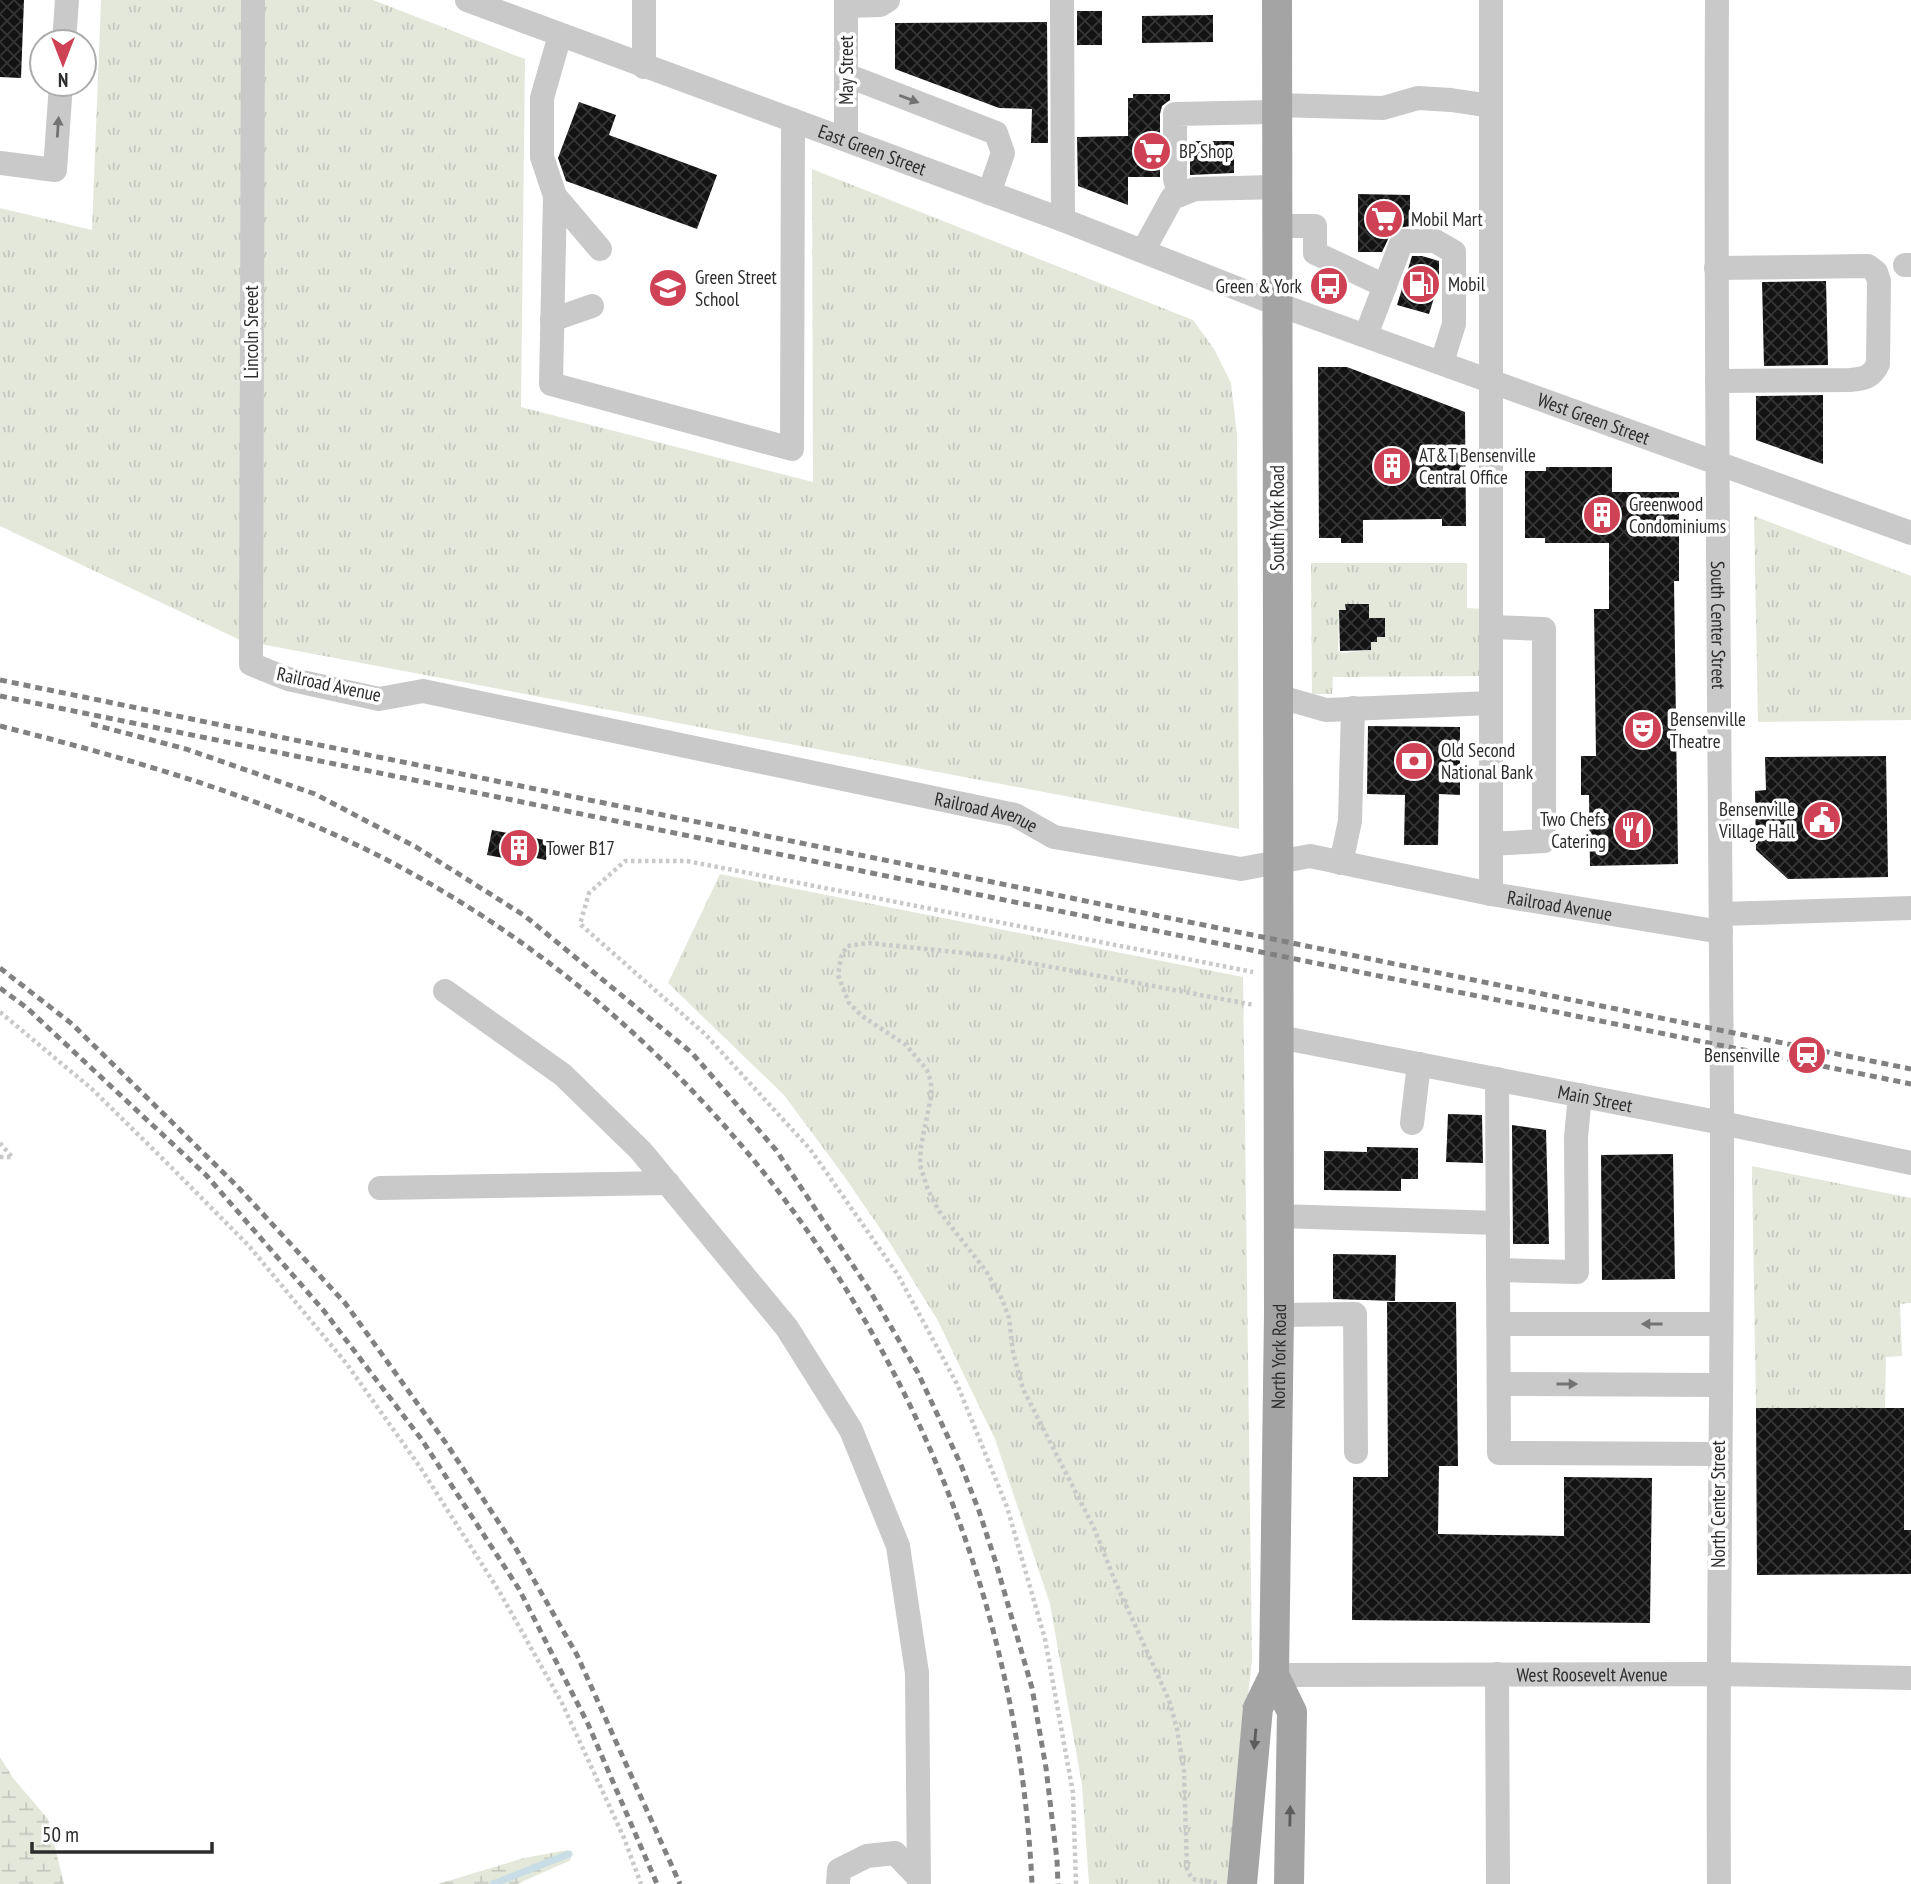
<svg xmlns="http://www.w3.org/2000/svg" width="1911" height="1884" viewBox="0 0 1911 1884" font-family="'PT Sans Narrow',sans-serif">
  <defs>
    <pattern id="grass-tufts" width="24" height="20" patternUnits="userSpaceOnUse" patternTransform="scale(1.75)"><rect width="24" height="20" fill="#e3e8db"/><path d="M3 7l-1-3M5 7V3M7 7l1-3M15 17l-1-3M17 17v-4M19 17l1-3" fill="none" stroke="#c3c7bc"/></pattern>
    <pattern id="wetland-marsh" width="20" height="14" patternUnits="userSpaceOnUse" patternTransform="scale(1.75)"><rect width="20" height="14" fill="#e3e8db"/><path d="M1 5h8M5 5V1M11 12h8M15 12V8" fill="none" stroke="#c3c7bc"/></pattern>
    <pattern id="building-cross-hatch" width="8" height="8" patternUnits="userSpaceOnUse" patternTransform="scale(1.75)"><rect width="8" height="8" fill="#131313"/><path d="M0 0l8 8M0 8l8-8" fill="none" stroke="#363636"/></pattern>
  </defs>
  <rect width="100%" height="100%" fill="#fff"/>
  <path fill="url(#grass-tufts)" fill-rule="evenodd" d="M101 0H373L525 59 521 407 813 482 812 169 1193 320 1214 349 1231 383 1237 435 1239 829 240 640 0 526V208L92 230Z
    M1754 516 1911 576V720L1758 722Z
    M1311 563H1467V608L1485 609V676L1333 677 1332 694H1312ZM1346 604H1369V618H1385V637H1377V642H1371V650L1342 653 1338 650 1339 610H1346Z
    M720 874 1243 977 1252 1660 1227 1884H1089L1082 1785 1050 1604 995 1439 937 1319 890 1243 844 1176 784 1095 668 983Z
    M1752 1166 1911 1198V1303L1900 1304 1902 1356 1886 1357 1885 1408H1756Z"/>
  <path fill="url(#wetland-marsh)" d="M0 1757 13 1778 48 1819 64 1884H0Z
    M568 1850 571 1860 517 1884H438L524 1858Z"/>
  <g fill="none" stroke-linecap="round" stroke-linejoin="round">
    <path stroke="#c9dde6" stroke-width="7" d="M493 1884 569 1854"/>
  </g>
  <path fill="url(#building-cross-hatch)" d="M0 0H24L21 78 0 77Z
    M1077 11H1102V45H1077Z
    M1213 15V42L1142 43V16Z
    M1047 22 1048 143H1031L1032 109 999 108 895 69V23Z
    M1133 94H1170V100L1162 106 1160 114V177H1128V205L1078 186 1077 137 1128 136V98H1133Z
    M579 102 616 115 609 135 717 175 697 229 566 181 558 158Z
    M1190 141H1234V173L1190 175Z
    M1358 194 1410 195V226L1393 229 1382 252H1358Z
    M1412 256H1422L1439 261V282L1429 314 1397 305Z
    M1826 281 1828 365 1764 366 1762 282Z
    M1318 367H1347L1465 412 1466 526H1442V519L1363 520V543H1341V538H1319Z
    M1823 395V464L1756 440V396Z
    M1546 467H1612V492H1679V581H1674L1678 864 1590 866 1589 795H1581V756H1596L1594 609H1609V543H1545V538H1525V471H1546Z
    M1345 604H1369V618H1385V637H1377V642H1371V650L1340 651 1339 610H1346Z
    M1368 726 1460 727V795L1439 794 1438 845H1404L1405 795 1367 794Z
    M1886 756 1888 877 1788 879 1756 850 1755 791 1766 790 1765 757Z
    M492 830 550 841 546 860 521 855 520 861 487 855Z
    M1448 1114 1482 1115 1483 1163 1446 1162Z
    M1512 1125 1546 1130 1549 1244H1513Z
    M1367 1147 1418 1148V1179H1401V1191L1324 1190V1151L1367 1152Z
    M1673 1154 1675 1279 1602 1280 1601 1155Z
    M1333 1254 1396 1255 1395 1301 1333 1299Z
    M1387 1302H1456L1458 1466H1439L1438 1534 1564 1536V1477L1652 1478 1650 1623 1352 1620 1353 1477H1388Z
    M1756 1408H1904V1530H1911V1574L1757 1575Z"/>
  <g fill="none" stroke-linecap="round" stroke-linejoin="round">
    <path stroke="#c9c9c9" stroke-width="4.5" stroke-dasharray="3.5 3.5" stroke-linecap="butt" d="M0 1012 92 1089 169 1165 249 1246 346 1363 420 1467 499 1591 562 1703 624 1838 641 1884
      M0 1143 12 1157
      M0 1157H12
      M1217 1883 1192 1879 1187 1869 1184 1771 1177 1729 1169 1700 1115 1581 1094 1528 1023 1389 1013 1352 1009 1318 1002 1299 986 1271 939 1211 928 1190 920 1165 921 1146 931 1097V1082L927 1070 906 1045 862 1016 849 1003 838 975 841 957 847 946 869 943 993 956 1254 1005
      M1076 1884 1073 1793 1045 1639 1007 1507 957 1384 898 1275 810 1149 705 1034 580 924 589 893 625 861H687L1253 972"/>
    <g stroke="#c9c9c9" stroke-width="24">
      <path id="s1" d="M253 0 251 664 288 679 379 699 423 691 1015 815 1054 837 1241 869 1310 856 1491 894 1721 932"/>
      <path id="s2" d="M467 0 1063 220 1277 304 1911 533"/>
      <path d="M644 0V67"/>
      <path d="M1062 0 1063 220"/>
      <path id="s3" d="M1717 0C1715 372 1720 745 1722 1117 1723 1373 1717 1628 1719 1884"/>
      <path d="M846 6 880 5 888 0"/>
      <path d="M560 35 542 98V157L555 196 600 249"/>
      <path d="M64 42 67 0"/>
      <path d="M846 75 996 133 1003 153 989 193"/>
      <path d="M1278 105 1383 108 1418 98 1451 100 1491 106"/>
      <path d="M846 139V0"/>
      <path d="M0 163 55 170 61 84"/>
      <path d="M1179 195 1175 179V114L1278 112"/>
      <path d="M555 196 551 384 792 449 793 120"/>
      <path d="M1277 226H1315V253L1385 286"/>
      <path d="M1143 251 1172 198 1195 189 1277 187"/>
      <path d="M1905 265H1911"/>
      <path d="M1716 268 1868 266 1876 272 1879 281 1878 364C1872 377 1864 379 1850 380L1717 381"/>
      <path d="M552 320 592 306"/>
      <path d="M1366 335 1402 241H1435L1454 252V324L1442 362"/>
      <path d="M1491 627 1544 629V841L1491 844"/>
      <path d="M1277 696 1326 710 1491 703"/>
      <path d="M1341 863 1350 821 1353 708"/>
      <path d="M1491 894V0"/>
      <path d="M1721 914 1911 908"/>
      <path d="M445 991 563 1075 641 1151 787 1328 851 1430 898 1546 917 1673 919 1884"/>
      <path id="s4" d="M1279 1037 1722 1123 1911 1163"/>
      <path d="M1497 1079 1499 1453 1719 1454"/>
      <path d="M1412 1123 1419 1064"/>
      <path d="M380 1188 668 1183"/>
      <path d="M1279 1216 1498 1223"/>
      <path d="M1498 1270 1577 1272 1576 1137 1580 1095"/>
      <path d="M1279 1315 1355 1314 1356 1452"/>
      <path d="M1499 1324H1720"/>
      <path d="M1499 1384 1719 1385"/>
      <path d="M1497 1674 1498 1884"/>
      <path id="s5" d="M1274 1675 1717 1674 1911 1678"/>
      <path d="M838 1884 839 1870 867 1856 895 1853 919 1878"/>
    </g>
    <g stroke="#a4a4a4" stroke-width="30">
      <path d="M1274 1675 1292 1712 1289 1884"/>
      <path id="s6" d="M1242 1884 1258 1708 1274 1675 1279 1315 1277 0"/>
    </g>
    <path stroke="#818181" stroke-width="5" stroke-dasharray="7 5" stroke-linecap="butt" d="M0 680 1911 1069
      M0 696 1911 1084
      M91 724 186 749 315 794 416 847 525 916 692 1053 776 1150 870 1291 918 1373 961 1465 979 1511 996 1563 1032 1688 1046 1768 1057 1860 1058 1884
      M0 726C134 760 266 797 389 861 768 1061 1012 1458 1032 1884
      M0 968 72 1024 238 1187 345 1303 448 1446 515 1547 577 1655 680 1884
      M0 988 27 1008 206 1175 324 1311 422 1440 519 1589 588 1724 657 1884"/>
  </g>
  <defs><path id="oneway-solid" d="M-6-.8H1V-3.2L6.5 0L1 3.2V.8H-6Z" transform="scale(1.75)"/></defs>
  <g fill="#737373">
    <use href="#oneway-solid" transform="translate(909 99) rotate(21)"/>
    <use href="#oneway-solid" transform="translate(58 127) rotate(-86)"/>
    <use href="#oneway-solid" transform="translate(1652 1324) rotate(180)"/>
    <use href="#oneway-solid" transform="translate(1567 1384)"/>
  </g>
  <g fill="#5c5c5c">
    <use href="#oneway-solid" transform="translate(1255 1739) rotate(95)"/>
    <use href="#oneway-solid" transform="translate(1290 1816) rotate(-89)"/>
  </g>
  <defs>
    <symbol id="supermarket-disc" viewBox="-11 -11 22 22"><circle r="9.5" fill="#cf4255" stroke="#fff"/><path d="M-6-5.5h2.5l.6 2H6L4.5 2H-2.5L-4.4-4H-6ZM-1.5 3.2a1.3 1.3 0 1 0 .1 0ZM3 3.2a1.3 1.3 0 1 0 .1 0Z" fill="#fff"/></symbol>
    <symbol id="fuel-disc" viewBox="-11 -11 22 22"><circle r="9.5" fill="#cf4255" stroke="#fff"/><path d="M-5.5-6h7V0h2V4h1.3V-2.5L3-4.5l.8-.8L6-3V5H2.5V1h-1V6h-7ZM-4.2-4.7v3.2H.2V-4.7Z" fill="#fff"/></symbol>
    <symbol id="bus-disc" viewBox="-11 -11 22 22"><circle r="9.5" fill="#cf4255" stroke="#fff"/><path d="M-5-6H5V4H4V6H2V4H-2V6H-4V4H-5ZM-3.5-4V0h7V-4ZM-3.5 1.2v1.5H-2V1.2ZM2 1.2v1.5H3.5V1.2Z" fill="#fff"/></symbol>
    <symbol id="school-disc" viewBox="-11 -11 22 22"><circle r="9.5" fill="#cf4255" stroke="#fff"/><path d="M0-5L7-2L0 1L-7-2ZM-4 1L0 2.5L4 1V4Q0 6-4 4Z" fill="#fff"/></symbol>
    <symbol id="building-disc" viewBox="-11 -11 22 22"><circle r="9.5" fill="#cf4255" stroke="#fff"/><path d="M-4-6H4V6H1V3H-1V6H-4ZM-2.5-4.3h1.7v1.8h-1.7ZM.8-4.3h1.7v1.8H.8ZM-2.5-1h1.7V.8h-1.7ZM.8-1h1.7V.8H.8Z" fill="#fff"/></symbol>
    <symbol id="theatre-disc" viewBox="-11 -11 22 22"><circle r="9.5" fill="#cf4255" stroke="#fff"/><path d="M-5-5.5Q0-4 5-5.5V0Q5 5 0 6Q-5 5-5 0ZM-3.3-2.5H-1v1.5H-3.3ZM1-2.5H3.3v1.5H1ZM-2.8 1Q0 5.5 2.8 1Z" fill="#fff"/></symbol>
    <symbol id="bank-disc" viewBox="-11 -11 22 22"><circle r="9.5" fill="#cf4255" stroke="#fff"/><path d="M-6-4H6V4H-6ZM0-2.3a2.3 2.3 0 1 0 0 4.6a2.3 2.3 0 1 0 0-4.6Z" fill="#fff"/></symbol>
    <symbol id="civic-disc" viewBox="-11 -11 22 22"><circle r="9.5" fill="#cf4255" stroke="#fff"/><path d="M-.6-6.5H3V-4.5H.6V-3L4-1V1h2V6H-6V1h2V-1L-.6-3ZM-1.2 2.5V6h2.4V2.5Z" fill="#fff"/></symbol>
    <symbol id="restaurant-disc" viewBox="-11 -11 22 22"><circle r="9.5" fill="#cf4255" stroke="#fff"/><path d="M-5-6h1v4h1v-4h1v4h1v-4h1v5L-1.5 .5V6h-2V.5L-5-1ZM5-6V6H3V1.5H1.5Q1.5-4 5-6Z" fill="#fff"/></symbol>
    <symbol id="station-disc" viewBox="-11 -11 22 22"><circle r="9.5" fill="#cf4255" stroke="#fff"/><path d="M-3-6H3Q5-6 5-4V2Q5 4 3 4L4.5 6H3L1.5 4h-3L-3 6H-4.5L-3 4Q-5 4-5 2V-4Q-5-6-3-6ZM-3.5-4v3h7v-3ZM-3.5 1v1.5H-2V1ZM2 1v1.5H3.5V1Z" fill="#fff"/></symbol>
  </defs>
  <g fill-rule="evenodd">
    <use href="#supermarket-disc" x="1130" y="129" width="44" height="44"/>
    <use href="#supermarket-disc" x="1362" y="197" width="44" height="44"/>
    <use href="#fuel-disc" x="1399" y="262" width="44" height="44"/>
    <use href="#bus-disc" x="1307" y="264" width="44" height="44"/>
    <use href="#school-disc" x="646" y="266" width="44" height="44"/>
    <use href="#building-disc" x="1370" y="444" width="44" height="44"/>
    <use href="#building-disc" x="1580" y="493" width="44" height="44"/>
    <use href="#theatre-disc" x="1621" y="708" width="44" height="44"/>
    <use href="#bank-disc" x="1392" y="739" width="44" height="44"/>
    <use href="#civic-disc" x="1800" y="798" width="44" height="44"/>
    <use href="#restaurant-disc" x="1611" y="808" width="44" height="44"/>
    <use href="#building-disc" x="497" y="826" width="44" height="44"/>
    <use href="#station-disc" x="1785" y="1033" width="44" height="44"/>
  </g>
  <g text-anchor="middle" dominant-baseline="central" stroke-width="7" stroke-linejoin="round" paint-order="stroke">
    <g font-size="19" fill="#2c2c2c" stroke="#fff">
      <text transform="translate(846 70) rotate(-90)">May Street</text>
      <text stroke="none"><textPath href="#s2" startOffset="432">East Green Street</textPath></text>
      <text transform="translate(251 332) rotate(-90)">Lincoln Sreeet</text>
      <text stroke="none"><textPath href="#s2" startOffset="1202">West Green Street</textPath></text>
      <text transform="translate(1277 518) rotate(-90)">South York Road</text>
      <text stroke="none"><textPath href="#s3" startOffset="625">South Center Street</textPath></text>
      <text transform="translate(329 684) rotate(12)">Railroad Avenue</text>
      <text stroke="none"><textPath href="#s1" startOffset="1418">Railroad Avenue</textPath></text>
      <text stroke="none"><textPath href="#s1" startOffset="2006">Railroad Avenue</textPath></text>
      <text stroke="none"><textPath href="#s4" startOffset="322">Main Street</textPath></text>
      <text stroke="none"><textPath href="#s6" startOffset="532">North York Road</textPath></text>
      <text transform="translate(1718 1504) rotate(-90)">North Center Street</text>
      <text stroke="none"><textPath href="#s5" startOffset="318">West Roosevelt Avenue</textPath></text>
    </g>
    <g font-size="19" fill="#2c2c2c" stroke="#fff" text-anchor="start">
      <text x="1179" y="151">BP Shop</text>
      <text x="1411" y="219">Mobil Mart</text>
      <text x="695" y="277">Green Street<tspan x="695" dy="22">School</tspan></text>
      <text x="1448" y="284">Mobil</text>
      <text x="1302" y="286" text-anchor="end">Green &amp; York</text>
      <text x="1419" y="455">AT&amp;T Bensenville<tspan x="1419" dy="22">Central Office</tspan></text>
      <text x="1629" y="504">Greenwood<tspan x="1629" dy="22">Condominiums</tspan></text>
      <text x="1670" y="719">Bensenville<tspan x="1670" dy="22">Theatre</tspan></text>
      <text x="1441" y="750">Old Second<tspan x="1441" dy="22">National Bank</tspan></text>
      <text x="1795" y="809" text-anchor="end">Bensenville<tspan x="1795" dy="22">Village Hall</tspan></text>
      <text x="1606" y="819" text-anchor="end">Two Chefs<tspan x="1606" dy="22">Catering</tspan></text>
      <text x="546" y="848">Tower B17</text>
      <text x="1780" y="1055" text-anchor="end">Bensenville</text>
    </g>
  </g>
  <g transform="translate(63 63) rotate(180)"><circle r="33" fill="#ffffff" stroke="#ababab" stroke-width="2"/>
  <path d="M0-5L12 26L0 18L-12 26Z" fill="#cf4255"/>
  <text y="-10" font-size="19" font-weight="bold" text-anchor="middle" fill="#2c2c2c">N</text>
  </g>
  <path d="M32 1842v10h180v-10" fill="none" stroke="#2c2c2c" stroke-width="3.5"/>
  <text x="42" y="1842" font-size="21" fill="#2c2c2c" stroke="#ffffff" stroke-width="5" paint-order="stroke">50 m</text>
</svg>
